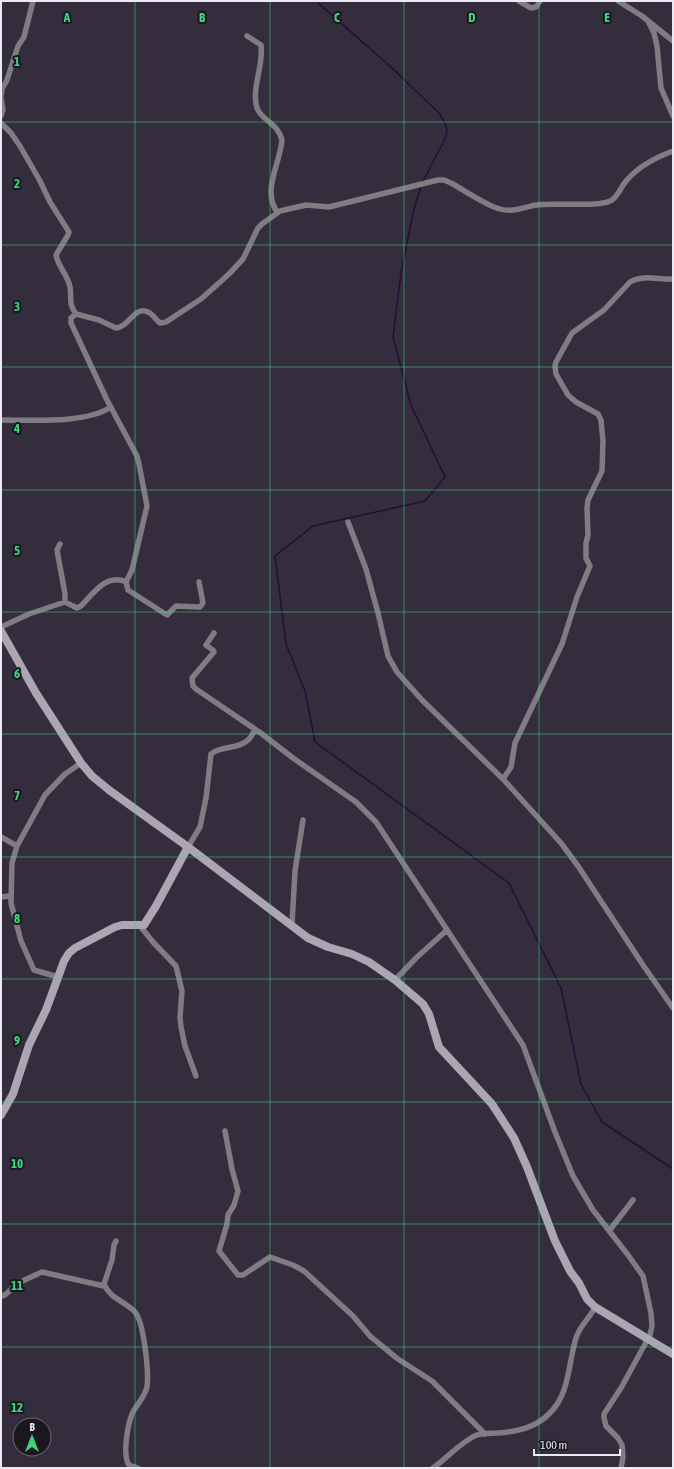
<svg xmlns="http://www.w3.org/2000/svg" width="674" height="1469" viewBox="0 0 674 1469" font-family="'Asap Condensed',sans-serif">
  <rect width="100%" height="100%" fill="#342d3d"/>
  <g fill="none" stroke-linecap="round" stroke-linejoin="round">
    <path stroke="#240d3b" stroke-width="1.5" d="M316 1 393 69 439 113 445 123 447 131 445 139 422 183
      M421 186 414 209 401 273 393 337 411 405 445 477 425 501 313 526 275 556 286 644 305 691 315 742 509 883 561 988 581 1084 602 1122 673 1169"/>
    <path stroke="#7f7c84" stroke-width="5.5" d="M519 1 531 8 536 7 540 1
      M618 1 642 16 673 41
      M648 21 654 33 657 46 661 88 673 116
      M247 36 261 45C264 66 251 88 257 108 262 121 278 123 282 140 280 164 262 190 277 212
      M1 116 3 110 1 98 2 89 7 80 18 46 24 37 33 1
      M1 123 11 133 20 146 40 181 50 202 69 232 68 235 56 255C58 267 68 275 70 287 72 299 68 303 76 314
      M1 420C32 420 85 424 111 407
      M348 522 366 569 378 613 388 656 397 672 422 700 503 779 561 843 578 866 643 965 673 1008
      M60 544 57 550 65 594V602
      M126 582 132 570 147 506 139 464 137 456 107 400 71 323V318L76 314 99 320 116 328C129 327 135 305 148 312 153 314 156 320 160 323L166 322 201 299 229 274 243 259 258 228 262 224 280 211 306 205 329 207 438 180H444L451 183C464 190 487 206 500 209 512 213 525 207 536 205 553 202 601 208 612 200 619 195 621 186 627 180 638 167 657 157 673 151
      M1 627 29 614 65 602 77 608 81 606C93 594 106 573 126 582L128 590 167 615 176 606 200 607 203 603 199 582
      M214 633 206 645 207 646 213 650 214 652 192 678 193 686 196 689 262 734 293 758 356 802 376 822 523 1045 555 1132 573 1176 593 1210 628 1255 643 1276 651 1313 652 1326 650 1335 621 1388 604 1414V1418L606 1426 618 1438 622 1445 623 1457 621 1468
      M503 779 511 767 515 743 562 644 577 597 590 566 586 558V543L588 535 587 508 588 500 602 471 603 441 601 420 598 414 576 402 568 395 556 374 555 366 556 362 572 333 604 310 630 282C643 274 659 280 673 279
      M1 837 17 846
      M188 847 200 827 206 798 211 754C221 745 238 750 248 740 251 738 253 733 255 729
      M1 897 10 896
      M292 924 295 871 303 820
      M140 926 153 942 176 966 182 991 180 1017 181 1027 185 1046 196 1076
      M58 977 34 970 21 941 11 903 12 863 17 846 45 795 65 774 81 763
      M395 980 416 958 447 930
      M225 1131 232 1169 238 1191 234 1205 228 1215 227 1224 219 1251 238 1275H243L270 1257 293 1265 304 1271 353 1316 370 1336 398 1359 432 1381 485 1434
      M609 1231 633 1200
      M116 1241 114 1245 112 1260 104 1284C110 1299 125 1301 135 1312 144 1322 149 1373 147 1387 145 1397 136 1405 132 1414 128 1424 122 1455 129 1465L138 1468
      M1 1296 5 1295 18 1283 42 1272 104 1286
      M433 1468C446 1459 463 1440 477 1435 483 1433 491 1433 498 1433 516 1432 536 1427 549 1414 570 1394 568 1364 576 1338 580 1325 590 1318 595 1307"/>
    <path stroke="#aba6b4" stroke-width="8" d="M1 631 36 693 81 763 92 776 109 790 188 847 308 938 328 947 352 954 369 962 395 980 423 1004 429 1014 439 1047 492 1104 514 1138 527 1167 555 1241 570 1271 579 1283 587 1299 595 1307 673 1354
      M1 1115 13 1094 29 1045 46 1010 64 961 69 953 75 948 115 927 122 925H144L156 906 188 847"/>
  </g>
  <path fill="none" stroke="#3bd77f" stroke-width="1" stroke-opacity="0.55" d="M135 1V1468M270 1V1468M404 1V1468M539 1V1468M1 122H673M1 245H673M1 367H673M1 490H673M1 612H673M1 734H673M1 857H673M1 979H673M1 1102H673M1 1224H673M1 1347H673"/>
  <g font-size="13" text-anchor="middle" font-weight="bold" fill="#3bd77f" stroke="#1a171e" stroke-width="4" stroke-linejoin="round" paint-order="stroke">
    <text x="67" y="22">A</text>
    <text x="202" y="22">B</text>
    <text x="337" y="22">C</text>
    <text x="472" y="22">D</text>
    <text x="607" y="22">E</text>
    <text x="17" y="66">1</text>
    <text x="17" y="188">2</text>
    <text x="17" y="311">3</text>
    <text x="17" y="433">4</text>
    <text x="17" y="555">5</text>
    <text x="17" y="678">6</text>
    <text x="17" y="800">7</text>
    <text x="17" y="923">8</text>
    <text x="17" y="1045">9</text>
    <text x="17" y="1168">10</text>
    <text x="17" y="1290">11</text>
    <text x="17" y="1412">12</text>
  </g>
  <rect width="674" height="1469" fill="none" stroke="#ede9f4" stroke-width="4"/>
  <g transform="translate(32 1437)"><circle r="19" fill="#1a171e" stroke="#6e6b74"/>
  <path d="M0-3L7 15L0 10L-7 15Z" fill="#3bd77f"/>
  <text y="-6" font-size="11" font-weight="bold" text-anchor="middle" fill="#ede9f4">B</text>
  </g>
  <path d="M534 1449v6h86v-6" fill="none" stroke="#ede9f4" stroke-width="2"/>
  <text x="540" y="1449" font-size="12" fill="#ede9f4" stroke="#1a171e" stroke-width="3" paint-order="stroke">100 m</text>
</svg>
